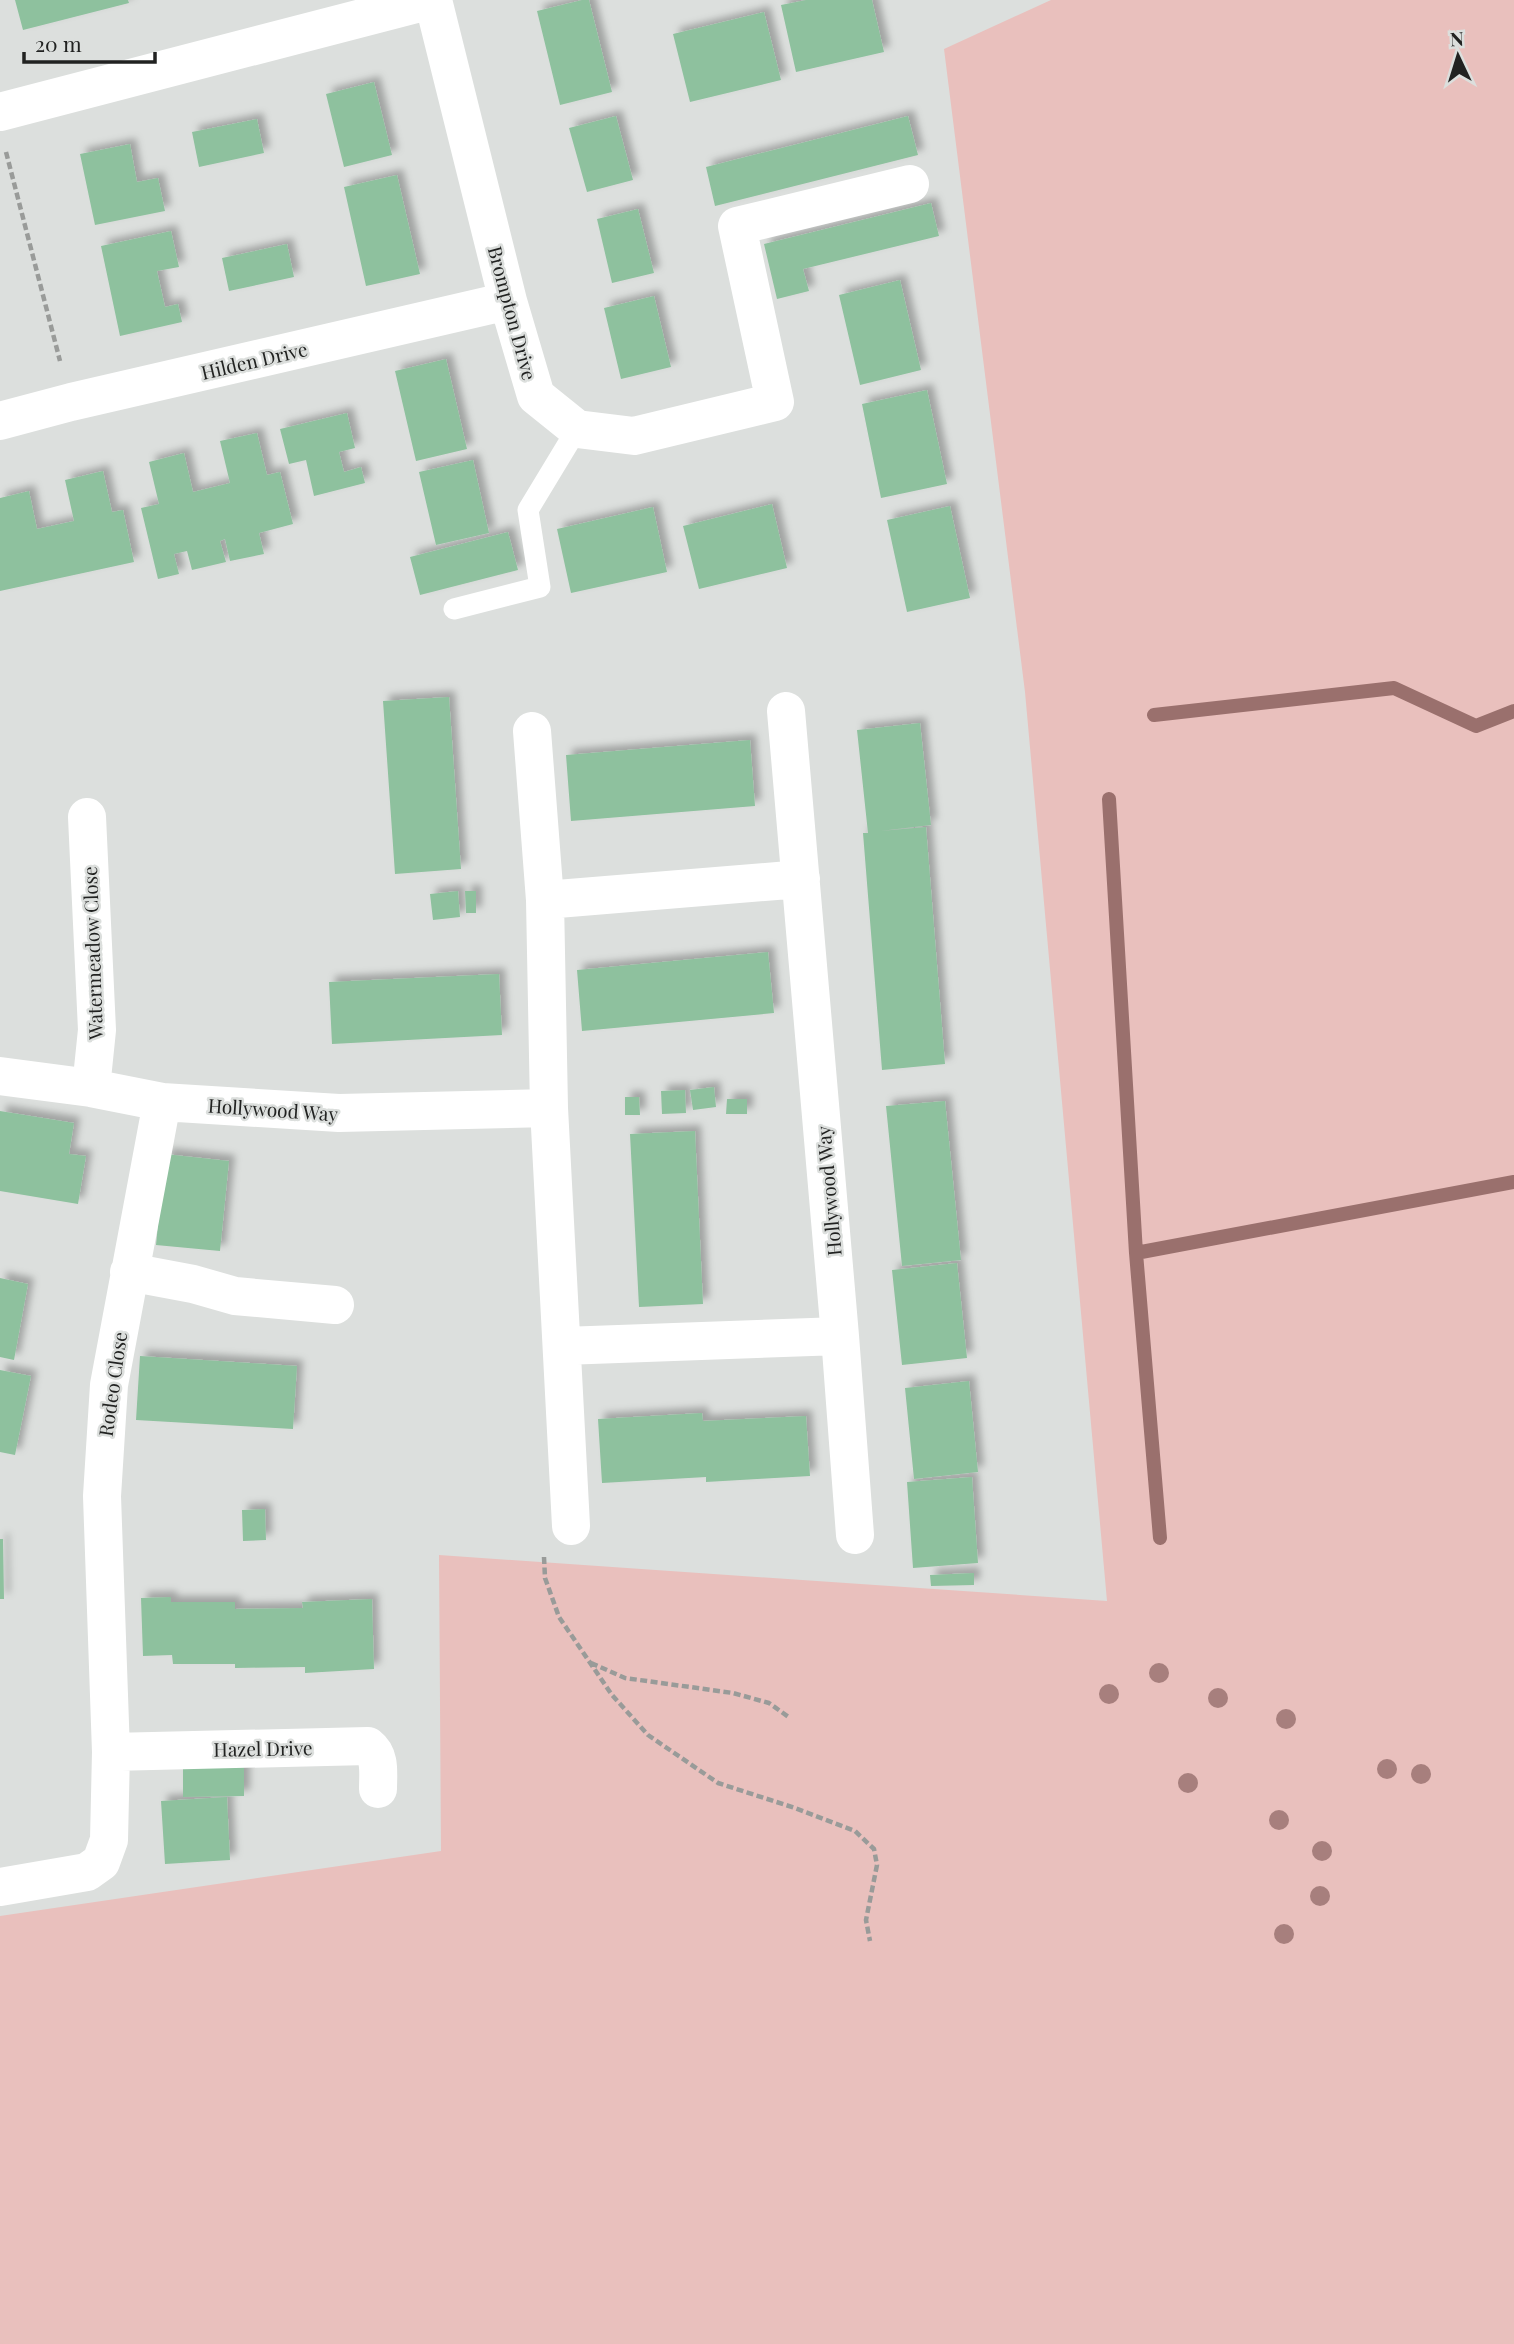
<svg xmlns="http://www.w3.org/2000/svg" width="1514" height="2344" viewBox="0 0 1514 2344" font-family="'Playfair Display',serif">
  <defs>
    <filter id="shadow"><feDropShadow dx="6" dy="-6" stdDeviation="3.5" flood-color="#0004"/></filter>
  </defs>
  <rect width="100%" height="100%" fill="#dcdfdd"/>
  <path fill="#e9c0bd" d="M1051 0H1514V2344H0V1916L441 1851 439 1555 1107 1601 1025 692 944 49Z"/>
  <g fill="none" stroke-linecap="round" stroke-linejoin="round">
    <path stroke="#9a706d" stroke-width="14" d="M1154 715 1394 688 1476 726 1514 711
      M1109 799 1136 1253 1160 1538
      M1136 1253 1514 1182"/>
  </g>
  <path fill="#8ec19e" filter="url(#shadow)" d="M15 0H128L129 3 23 30Z
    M582 0H589L612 92 560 105 537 11Z
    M806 0H872L884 52 796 72 781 5Z
    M764 12 781 80 690 102 673 34Z
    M374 82 392 155 344 167 326 94Z
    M616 116 633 180 587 192 569 128Z
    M908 116 918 155 715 206 706 167Z
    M257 119 264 153 199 167 192 132Z
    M130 144 137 182 158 178 165 211 95 225 80 154Z
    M397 175 420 274 366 286 344 187Z
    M931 203 939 236 803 269 809 291 777 299 764 244Z
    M638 209 654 273 612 283 597 219Z
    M171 231 179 267 157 271 165 307 178 304 182 322 120 336 101 246Z
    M287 244 294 277 229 291 222 258Z
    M900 280 921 370 860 385 839 295Z
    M654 296 671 367 621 379 604 308Z
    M446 359 467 449 416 461 395 371Z
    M927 390 947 484 881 498 862 404Z
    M347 413 355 448 339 452 344 472 361 467 365 483 314 496 306 460 289 464 280 429Z
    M257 433 267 475 280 472 293 524 259 533 264 554 230 561 225 539 220 541 226 562 192 570 187 551 174 554 179 574 158 579 141 508 159 504 149 462 184 453 193 492 230 483 220 441Z
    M473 460 489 533 436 545 419 472Z
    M103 471 112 512 123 510 134 562 0 591V498L29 491 37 529 74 521 65 480Z
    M772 504 787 568 699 589 683 526Z
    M950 506 970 598 907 612 887 520Z
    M653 507 667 572 571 593 557 529Z
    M508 532 518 570 420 595 410 557Z
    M449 697 461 869 395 874 383 701Z
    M920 723 931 825 880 831 926 827 945 1064 882 1070 863 833H868L857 730Z
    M750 740 755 806 571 821 566 755Z
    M458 891 460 917 433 920 430 894Z
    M465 891H476V913H466Z
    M768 952 774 1013 582 1031 577 970Z
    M499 974 502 1035 332 1044 329 982Z
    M714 1087 716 1107 693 1110 690 1090Z
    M685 1090 686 1113 662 1114 661 1091Z
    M625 1097H639L640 1115H625Z
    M727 1099H747V1114H726Z
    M945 1101 961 1260 902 1266 886 1106Z
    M0 1111 74 1123 69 1154 86 1156 78 1204 0 1191Z
    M695 1131 703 1304 639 1307 630 1134Z
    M165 1154 229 1161 220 1251 156 1245Z
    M957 1263 967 1358 902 1365 892 1270Z
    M0 1278 28 1284 14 1360 0 1357Z
    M140 1356 297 1366 293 1429 136 1420Z
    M0 1370 31 1376 15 1455 0 1452Z
    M969 1381 978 1472 914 1479 905 1388Z
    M702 1413 703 1421 806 1416 810 1476 706 1482V1477L602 1483 598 1419Z
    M972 1477 978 1563 913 1568 907 1482Z
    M265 1509 266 1540 243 1541 242 1510Z
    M0 1539H3L4 1599H0Z
    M974 1573V1585L931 1586 930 1575Z
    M171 1597V1602H235V1609L303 1608 302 1602 372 1599 374 1669 305 1673V1667L235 1668V1664H173L172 1655 143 1656 141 1598Z
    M244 1767V1796L183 1797V1768Z
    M227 1797 230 1860 165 1864 161 1801Z"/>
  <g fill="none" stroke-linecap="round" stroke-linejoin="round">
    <path stroke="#999b99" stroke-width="4.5" stroke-dasharray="7 3.5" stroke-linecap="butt" d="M6 152 60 361
      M544 1557 545 1578 559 1617 612 1695 648 1735 718 1783 795 1808 855 1831 874 1849 877 1865 866 1920 870 1941
      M591 1663 625 1678 733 1693 769 1703 790 1718"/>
    <path stroke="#fff" stroke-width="21" d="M454 609 540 587 528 510 577 429"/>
    <path stroke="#fff" stroke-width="38" d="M433 0 508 301 536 396 577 429 634 436 775 402 737 226 910 184
      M0 112 431 0
      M0 421 71 402 508 301
      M786 711 840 1336 855 1535
      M532 731 545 900 549 1108 571 1526
      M87 817 97 1030 91 1088
      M545 900 801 879
      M0 1076 91 1088 162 1102 339 1113 549 1108
      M129 1272 193 1284 235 1296 335 1305
      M563 1346 840 1336
      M111 1752 368 1746C381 1756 378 1773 378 1789
      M0 1887 87 1872 101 1862 109 1840 111 1752 102 1496 109 1385 162 1102"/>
  </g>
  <g fill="#a77f7d">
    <circle cx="1159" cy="1673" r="10"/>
    <circle cx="1109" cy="1694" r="10"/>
    <circle cx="1218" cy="1698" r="10"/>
    <circle cx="1286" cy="1719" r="10"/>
    <circle cx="1387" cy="1769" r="10"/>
    <circle cx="1421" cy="1774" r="10"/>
    <circle cx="1188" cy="1783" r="10"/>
    <circle cx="1279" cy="1820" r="10"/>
    <circle cx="1322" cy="1851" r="10"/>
    <circle cx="1320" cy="1896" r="10"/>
    <circle cx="1284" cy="1934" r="10"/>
  </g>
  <g text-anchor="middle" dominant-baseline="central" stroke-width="5" stroke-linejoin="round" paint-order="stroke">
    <g font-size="19" fill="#212221" stroke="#dcdfdd">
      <text transform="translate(513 313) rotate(75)">Brompton Drive</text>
      <text transform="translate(254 360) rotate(-13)">Hilden Drive</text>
      <text transform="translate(92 953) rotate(-92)">Watermeadow Close</text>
      <text transform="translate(273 1109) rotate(4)">Hollywood Way</text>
      <text transform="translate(828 1191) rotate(-95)">Hollywood Way</text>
      <text transform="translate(112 1384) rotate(-82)">Rodeo Close</text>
      <text transform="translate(263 1748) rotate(-1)">Hazel Drive</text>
    </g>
  </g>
  <g transform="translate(1458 56) rotate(356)" stroke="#dcdfdd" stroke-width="5" paint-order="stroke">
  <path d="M0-5L12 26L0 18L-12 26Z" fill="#212221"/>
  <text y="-10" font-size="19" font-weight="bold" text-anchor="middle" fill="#212221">N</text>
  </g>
  <path d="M24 52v10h131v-10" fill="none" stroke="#212221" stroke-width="3.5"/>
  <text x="35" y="52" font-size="21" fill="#212221" stroke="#dcdfdd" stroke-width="5" paint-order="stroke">20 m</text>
</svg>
